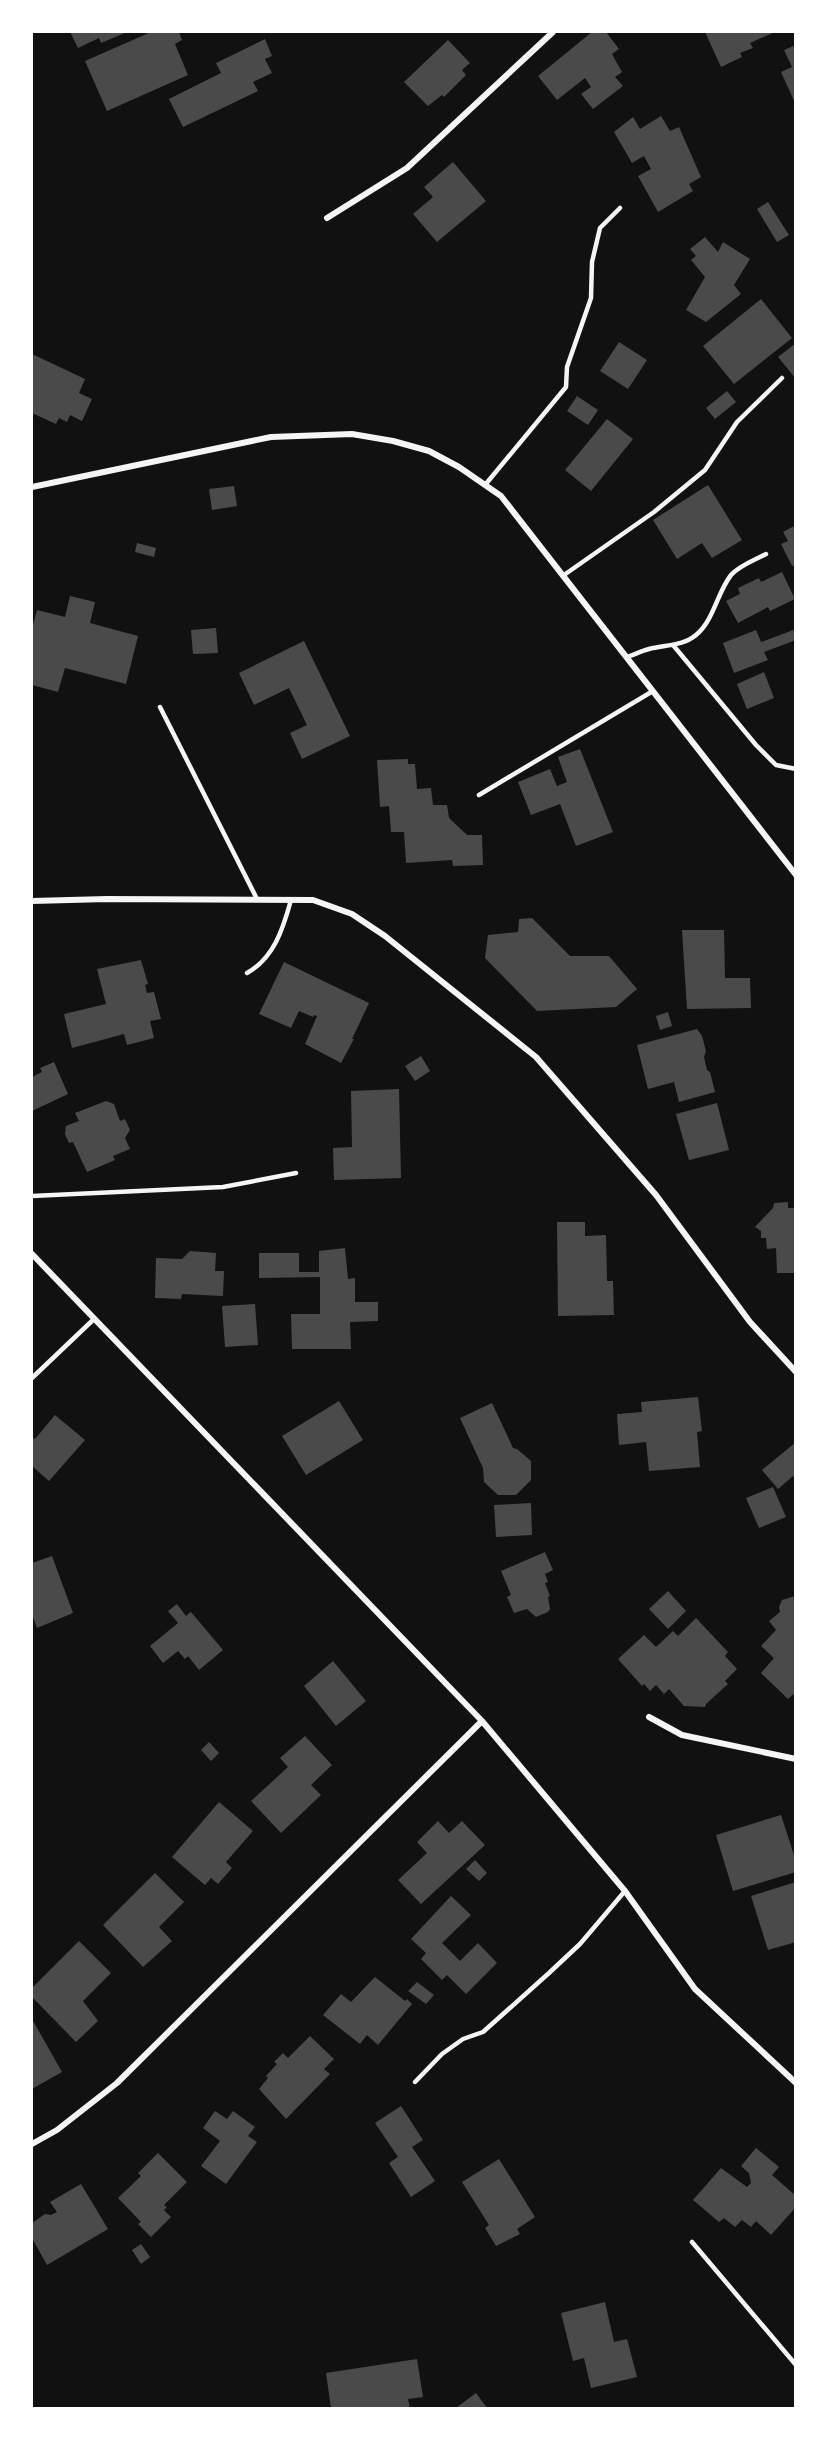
<svg xmlns="http://www.w3.org/2000/svg" width="827" height="2440" viewBox="0 0 827 2440" font-family="Jost,sans-serif">
  <rect width="100%" height="100%" fill="#111"/>
  <path fill="#4a4a4a" d="M70 32H127L101 43 99 38 78 48Z
    M151 32H179L182 40 175 44 188 75 107 111 85 61Z
    M592 32H606L619 49 612 54 622 72 615 77 623 86 593 109 581 94 591 87 585 78 557 100 538 76Z
    M705 32H775L750 43 753 48 740 53 742 57 721 67Z
    M265 39 272 56 265 59 272 73 253 82 258 91 183 127 169 99 221 73 216 63Z
    M448 40 470 63 462 70 466 75 444 97 442 95 428 106 404 82Z
    M796 45V105L781 72 792 67 784 50Z
    M661 116 670 131 679 127 701 177 689 184 693 191 658 212 638 176 651 169 644 156 632 163 614 132 633 117 640 129Z
    M453 162 486 201 437 242 413 214 433 197 424 187Z
    M768 202 789 235 777 242 757 209Z
    M705 237 718 252 723 242 750 259 734 285 741 294 706 322 686 310 705 277 691 260 696 256 690 249Z
    M761 299 792 338 734 384 703 346Z
    M619 342 647 360 628 389 600 371Z
    M796 343V379L778 357Z
    M32 354 85 379 79 393 92 399 82 421 70 415 67 422 59 418 56 424 32 413Z
    M727 391 736 402 715 419 706 408Z
    M577 396 598 410 588 425 567 411Z
    M607 419 633 439 591 491 565 470Z
    M708 485 742 540 712 558 702 543 677 559 653 520Z
    M234 486 237 506 212 510 209 489Z
    M796 525V565L792 566 781 544 788 541 783 532Z
    M137 543 156 548 154 557 135 552Z
    M782 572 795 599 770 611 768 607 738 623 726 601 740 594 738 588 759 578 761 582Z
    M70 596 95 602 90 623 138 636 126 684 65 668 58 692 32 685V629L37 610 65 617Z
    M216 628 218 653 193 654 191 630Z
    M796 629V640L764 652 768 660 734 673 723 643 756 630 761 642Z
    M304 641 350 736 302 759 290 733 307 725 289 688 254 705 239 673Z
    M764 672 774 698 747 709 737 684Z
    M580 749 613 832 576 846 560 804 531 815 518 782 550 769 557 786 567 782 558 757Z
    M408 759V764H415L417 789 431 788 433 805H447L449 818 467 835H482L483 865 453 866 452 860 406 863 404 832H391L389 806 380 807 377 760Z
    M532 918 570 956H609L637 989 616 1007 537 1011 485 958 488 935 518 932 519 919Z
    M682 930H724L725 978H750L751 1008 687 1009Z
    M141 960 148 984 145 985 147 993 154 992 161 1019 150 1021 154 1038 127 1045 124 1034 72 1048 64 1014 106 1004 97 969Z
    M284 962 369 1003 352 1039H354L341 1063 305 1044 317 1016 314 1015 313 1017 299 1011 291 1028 259 1014Z
    M668 1012 672 1026 660 1030 656 1016Z
    M697 1029 702 1036 706 1051 704 1057 707 1070 710 1072 715 1092 679 1102 674 1082 648 1089 637 1045Z
    M421 1056 430 1071 415 1081 405 1066Z
    M54 1062 68 1094 32 1111V1077L42 1072 40 1068Z
    M399 1089 401 1178 334 1180 333 1148 352 1147 351 1091Z
    M106 1101 114 1104 120 1121 125 1119 130 1130 125 1138 130 1149 113 1156 115 1160 87 1172 73 1142 69 1143 65 1134 66 1126 79 1121 75 1113Z
    M717 1103 729 1150 689 1160 676 1114Z
    M788 1202V1208H796V1273H777L776 1248 767 1249 766 1238H761V1231L755 1227 773 1208 774 1203Z
    M557 1222H585V1236L606 1235 607 1281H613L614 1315 558 1316Z
    M345 1248 348 1279 355 1278V1302H378V1321L350 1322 351 1349H292L291 1314H320V1277L259 1278V1253H299V1272H319V1251Z
    M190 1251 216 1253 215 1271H224L223 1296 182 1294 181 1299 155 1298 156 1258 182 1259Z
    M255 1304 258 1345 225 1347 222 1306Z
    M698 1397 702 1431 697 1432 700 1467 649 1471 646 1442 619 1445 617 1414 642 1412 641 1402Z
    M339 1401 363 1440 306 1475 282 1436Z
    M492 1403 513 1448 517 1449 531 1461V1480L516 1495H498L484 1482 483 1468 460 1418Z
    M55 1415 85 1440 49 1481 32 1466V1437L35 1439Z
    M796 1442V1479L793 1476 778 1489 762 1470Z
    M773 1487 786 1517 759 1528 746 1498Z
    M531 1503 532 1535 496 1537 494 1505Z
    M545 1552 553 1570 545 1574 548 1582 545 1583 550 1596 548 1597 550 1609 548 1612 536 1617 527 1609 514 1613 507 1597 511 1595 501 1571Z
    M52 1556 73 1613 37 1628 32 1614V1563Z
    M668 1591 686 1611 668 1629 649 1609Z
    M795 1596 796 1692 788 1699 761 1673 774 1658 761 1646 776 1630 769 1621 780 1612 779 1607 782 1600Z
    M177 1604 186 1616 191 1612 223 1650 199 1670 188 1656 185 1659 178 1651 163 1663 150 1646 178 1623 168 1611Z
    M696 1618 728 1652 725 1656 737 1669 725 1681 728 1684 706 1704 705 1707 684 1706 669 1689 664 1694 656 1685 650 1691 644 1684 642 1686 618 1659 644 1635 656 1647 673 1631 678 1636Z
    M333 1661 366 1701 336 1726 304 1686Z
    M305 1736 332 1765 311 1785 321 1795 281 1833 251 1801 288 1767 280 1758Z
    M209 1742 219 1753 211 1761 201 1750Z
    M219 1802 253 1831 226 1862 232 1868 218 1884 211 1878 205 1885 172 1857Z
    M781 1815 796 1861V1872L733 1891 716 1835Z
    M438 1821 449 1833 462 1821 485 1845 421 1904 398 1880 427 1853 417 1842Z
    M475 1860 487 1873 479 1881 466 1869Z
    M155 1873 184 1902 159 1927 172 1941 143 1967 103 1925Z
    M796 1882V1942L768 1950 751 1896Z
    M451 1896 471 1915 442 1943 460 1961 478 1943 497 1963 466 1994 447 1975 442 1980 421 1959 426 1953 411 1939Z
    M79 1941 111 1973 83 2001 98 2021 76 2042 32 1997V1988Z
    M375 1977 405 2001 407 1999 412 2004 378 2045 367 2035 360 2044 323 2015 341 1994 351 2002Z
    M417 1982 434 1995 426 2004 408 1991Z
    M32 2019 62 2072 32 2089Z
    M310 2036 334 2059 324 2069 330 2074 286 2119 259 2089 268 2078 266 2076 277 2064 274 2062 283 2053 288 2058Z
    M401 2106 423 2140 412 2147 435 2181 411 2197 389 2163 398 2157 375 2123Z
    M215 2111 227 2119 233 2111 255 2127 248 2136 257 2142 226 2184 201 2166 220 2141 203 2128Z
    M756 2148 779 2167 772 2175 796 2196V2207L771 2235 756 2221 751 2227 742 2220 735 2227 724 2218 719 2222 693 2200 721 2168 747 2187 751 2183 749 2173 741 2166Z
    M158 2153 187 2182 164 2205 167 2207 164 2210 171 2217 151 2237 138 2224 141 2222 118 2198 141 2176 138 2173Z
    M499 2159 535 2217 517 2229 520 2234 496 2246 485 2228 489 2225 462 2182Z
    M81 2184 108 2229 47 2265 32 2238V2223L45 2214 51 2215 57 2212 50 2202Z
    M141 2244 150 2257 141 2264 132 2250Z
    M605 2302 614 2342 627 2339 637 2377 591 2388 584 2358 573 2361 561 2313Z
    M417 2359 423 2397 408 2399 410 2408H331L326 2373Z
    M476 2393 487 2408H456Z"/>
  <g fill="none" stroke-linecap="round" stroke-linejoin="round">
    <path stroke="#f5f5f5" stroke-width="4.5" d="M485 485 566 387 567 367 591 298 592 262 600 228 620 208
      M564 575 654 512 705 470 737 422 782 378
      M673 645 756 745 776 765 796 769
      M627 657C634 655 641 651 649 649 665 645 683 646 696 635 714 620 717 593 731 575 740 565 755 560 766 554
      M160 707 257 899
      M479 795 653 691
      M247 973C274 958 283 929 291 900
      M32 1196 223 1187 296 1173
      M32 1378 94 1319
      M415 2082 442 2054 463 2039 483 2032 549 1973 580 1944 625 1891
      M692 2242 796 2365"/>
    <path stroke="#f5f5f5" stroke-width="6" d="M327 218 407 168 553 32
      M32 487 271 437 352 434 393 441 429 451 459 467 501 496 796 875
      M32 901 107 899 313 900 352 914 385 936 536 1057 656 1195 750 1322 796 1372
      M32 1254 482 1721 625 1891 695 1989 796 2083
      M649 1717 682 1735 796 1759
      M32 2144 57 2130 117 2083 482 1721"/>
  </g>
  <rect width="827" height="2440" fill="none" stroke="#ffffff" stroke-width="66"/>
</svg>
